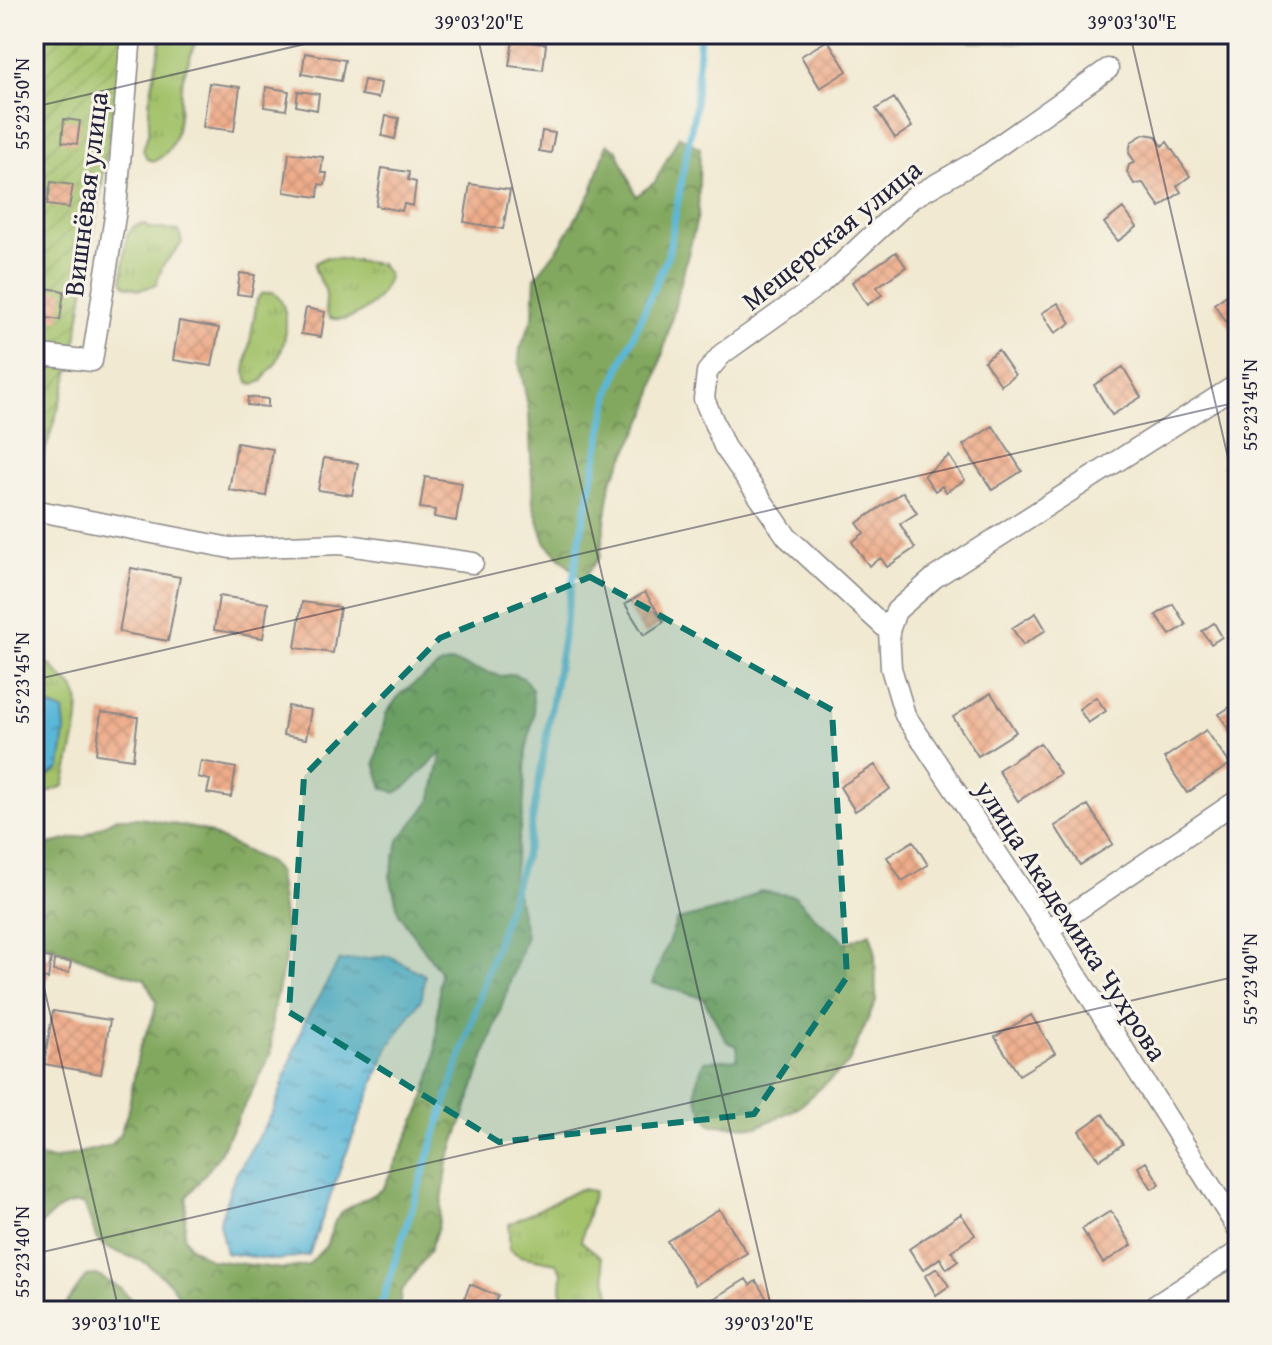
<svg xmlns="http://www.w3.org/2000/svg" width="1272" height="1345" viewBox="0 0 1272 1345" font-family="'Gentium Book Plus',serif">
  <defs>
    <pattern id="grass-tufts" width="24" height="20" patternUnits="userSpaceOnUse" patternTransform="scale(2)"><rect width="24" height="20" fill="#a3c26a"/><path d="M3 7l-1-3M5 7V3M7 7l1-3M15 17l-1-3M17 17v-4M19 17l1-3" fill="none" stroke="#8ca65d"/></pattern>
    <pattern id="forest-crowns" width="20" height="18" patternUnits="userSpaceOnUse" patternTransform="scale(2)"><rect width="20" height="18" fill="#82a85e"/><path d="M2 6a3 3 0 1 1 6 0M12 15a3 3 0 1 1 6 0" fill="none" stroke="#6a884f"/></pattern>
    <pattern id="garden-furrows" width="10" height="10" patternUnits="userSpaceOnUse" patternTransform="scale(2)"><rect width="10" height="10" fill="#a3c26a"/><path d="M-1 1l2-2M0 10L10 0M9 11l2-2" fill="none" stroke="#8ca65d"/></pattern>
    <pattern id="water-ripples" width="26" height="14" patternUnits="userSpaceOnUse" patternTransform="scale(2)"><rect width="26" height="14" fill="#5ab7d8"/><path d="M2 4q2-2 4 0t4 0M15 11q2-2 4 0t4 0" fill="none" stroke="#4a94b0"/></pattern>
    <pattern id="building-cross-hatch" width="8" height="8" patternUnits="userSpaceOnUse" patternTransform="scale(2)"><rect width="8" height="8" fill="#eeac8a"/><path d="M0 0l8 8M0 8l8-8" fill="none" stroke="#cc9478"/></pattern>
  </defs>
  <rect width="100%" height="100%" fill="#f7f3e8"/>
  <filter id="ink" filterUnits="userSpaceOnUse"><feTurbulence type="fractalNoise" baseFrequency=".0125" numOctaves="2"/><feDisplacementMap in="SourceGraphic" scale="16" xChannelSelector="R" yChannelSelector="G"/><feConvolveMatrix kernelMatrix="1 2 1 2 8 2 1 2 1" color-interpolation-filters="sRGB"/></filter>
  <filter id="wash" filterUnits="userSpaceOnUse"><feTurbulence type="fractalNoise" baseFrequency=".006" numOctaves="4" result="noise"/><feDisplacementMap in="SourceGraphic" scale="32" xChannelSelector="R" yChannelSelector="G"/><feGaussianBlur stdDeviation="1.8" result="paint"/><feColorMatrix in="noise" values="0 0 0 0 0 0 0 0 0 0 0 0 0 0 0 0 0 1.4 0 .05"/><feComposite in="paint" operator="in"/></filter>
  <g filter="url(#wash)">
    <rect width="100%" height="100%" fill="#f1e9d1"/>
    <path fill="url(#grass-tufts)" stroke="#627252" stroke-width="2" d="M162 34H197C194 53 182 71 181 89 179 114 181 150 154 161L147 159 143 150 149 130V103Z
      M958 34H1177L1094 42H973Z
      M146 224 149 228 179 231 182 243 163 265 156 285 139 290 125 285 122 280 127 236 134 226Z
      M326 257 380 264 388 274C387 297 354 326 330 318 321 307 329 301 325 290 321 279 314 275 315 263Z
      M273 292C292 307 287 339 278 359 274 368 266 372 263 381L253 384 248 382 245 372 257 300 261 294Z
      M44 663 51 665C58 676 69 681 76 692 85 709 68 766 64 786L48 792 34 791V778L48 776 36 711 34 715V674Z
      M580 1189 594 1191 581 1241 601 1257 614 1311H560L562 1273 556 1263 520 1256 509 1249V1224Z"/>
    <path fill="url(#forest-crowns)" stroke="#52654c" stroke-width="2" d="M679 136 700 148 698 215 648 411 611 482 600 557 582 580 545 542 533 504 529 411 519 362 520 349 533 317 535 278 559 247 592 191 607 144 617 150 636 196 655 182Z
      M452 662 501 676 513 674 524 678 532 689 534 714 526 752 524 802 513 876 526 936 448 1162 438 1227 429 1252 401 1292 399 1311H190L169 1282 144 1262 107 1248 97 1240 84 1204C60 1202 50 1216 34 1232V1155L52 1160 111 1145 119 1136 128 1111 139 1050 154 1014 156 1002 145 979 106 968 34 940V879L39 878V853L49 844 84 836 116 818H141L203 830 270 863 278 873 288 947 272 1017 271 1054 218 1157 187 1197 184 1235 189 1246 211 1260 284 1269 308 1265 326 1246 335 1221 343 1211 383 1189 421 1108 435 1060 440 972 399 914 390 876 399 840 431 800 442 752 406 787 396 793 383 788 375 763 386 714 400 694 440 665Z
      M760 891 795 896 817 919 846 943 870 933 875 950 876 1001 848 1064 798 1108 757 1127 711 1125C694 1098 691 1092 704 1061L737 1059V1046L727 1042 703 998 652 983 677 920 732 906Z
      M97 1275 120 1288 142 1311H61L86 1276Z"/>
    <path fill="url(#garden-furrows)" stroke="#627252" stroke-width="2" d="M34 34H126L73 359 35 485Z"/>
    <path fill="url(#water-ripples)" stroke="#3e6c8a" stroke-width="2" d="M50 706 63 711 65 731 60 768 48 776 34 778V715L36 711Z
      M389 956 425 975 422 998 388 1047 342 1164 309 1255 276 1260 226 1253 219 1223 234 1178 273 1112 304 1023 339 961Z"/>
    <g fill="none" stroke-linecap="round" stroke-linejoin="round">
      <path stroke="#5ab7d8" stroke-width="7" d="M379 1311 528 846 579 543 610 391 668 255 695 108 700 34"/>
    </g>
    <g id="blocks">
      <path fill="url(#building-cross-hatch)" d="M513 40 546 44 543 70 509 66Z
        M828 40 847 71 820 88 801 56Z
        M305 53 345 60 341 81 302 74Z
        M364 80 381 83 378 98 361 95Z
        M209 83 240 87 234 131 203 127Z
        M266 87 289 91 286 110 264 107Z
        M298 91 319 94 317 110 296 106Z
        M894 98 912 127 895 138 876 109Z
        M386 116 399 118 395 139 382 136Z
        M64 119 80 121 77 144 62 142Z
        M542 131 555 133 551 153 539 151Z
        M1144 134 1156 136 1162 146 1167 142 1190 176 1177 186 1181 192 1160 207 1143 183 1134 184 1127 172 1129 165 1135 162 1129 153 1131 142Z
        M289 153 323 157 321 173H327L325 185 319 184 318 197 284 192Z
        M382 168 409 172 408 180 416 182 413 206 404 204 402 211 376 206Z
        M51 182 73 185 69 208 47 205Z
        M470 184 510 190 503 229 464 222Z
        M1123 208 1137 227 1118 241 1104 223Z
        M896 252 906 267 877 287 882 295 867 305 852 282Z
        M240 273 255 275 251 296 237 294Z
        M34 286 64 291 60 320 34 316Z
        M1238 287V339L1214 304Z
        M1058 303 1071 323 1055 333 1042 313Z
        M306 308 325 312 321 337 301 334Z
        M179 321 219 328 212 366 173 360Z
        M998 350 1015 375 1001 385 984 361Z
        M1123 367 1141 397 1112 415 1094 385Z
        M248 397 268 399V407L247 405Z
        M993 426 1022 471 992 490 963 445Z
        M237 443 273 449 266 496 229 490Z
        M949 456 965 480 946 492 942 486 935 491 924 475Z
        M324 458 358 463 352 495 318 490Z
        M1238 460V488L1225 469Z
        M425 477 462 483 456 521 434 517 435 510 420 508Z
        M903 492 917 513 900 524 915 548 887 567 881 558 869 566 852 542 864 533 857 523Z
        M131 568 180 577 168 641 119 632Z
        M645 592 664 622 644 635 625 604Z
        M219 596 268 603 263 638 214 630Z
        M302 602 340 607 333 653 295 648Z
        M1173 604 1186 625 1170 635 1156 615Z
        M1036 613 1046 630 1023 645 1012 628Z
        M1214 623 1222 637 1211 644 1202 631Z
        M991 693 1016 732 978 756 953 717Z
        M1096 697 1106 711 1088 723 1079 709Z
        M1238 702V744L1219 714Z
        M288 706 311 710 306 739 283 735Z
        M101 712 138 717 133 759 96 754Z
        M1206 730 1230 764 1187 793 1164 758Z
        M1040 743 1060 774 1018 801 998 770Z
        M201 761 236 768 231 797 207 793 210 780 198 777Z
        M875 765 890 789 855 811 840 787Z
        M1088 805 1113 844 1080 865 1055 826Z
        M913 841 928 865 902 881 887 857Z
        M34 955 51 958 48 979 34 977Z
        M54 960 71 962 69 973 53 971Z
        M53 1011 110 1020 101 1074 44 1064Z
        M1031 1015 1055 1053 1019 1075 995 1037Z
        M1103 1114 1123 1144 1099 1160 1079 1131Z
        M1146 1162 1160 1184 1152 1189 1138 1167Z
        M719 1209 747 1253 695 1285 667 1241Z
        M1111 1211 1132 1245 1103 1263 1082 1229Z
        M961 1214 975 1235 951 1251 958 1261 947 1269 940 1258 923 1270 909 1249Z
        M937 1268 949 1286 936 1295 925 1276Z
        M746 1279 750 1285 756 1281 767 1299 761 1302 767 1311H712L707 1303Z
        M470 1284 498 1296 491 1311H483L463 1302Z"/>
    </g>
  </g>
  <g filter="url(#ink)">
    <use href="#blocks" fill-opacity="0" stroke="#8a8686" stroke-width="2"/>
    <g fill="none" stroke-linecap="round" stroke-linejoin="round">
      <defs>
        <path id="minor" d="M34 354 92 361 116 210 131 34
          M1238 384 934 578 896 611 889 631 891 668 905 715 1048 930 1238 1229
          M44 512 230 548 341 544 473 563
          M889 631 787 537 724 446 704 399 707 372 722 354 820 284 912 198 977 161 1108 69
          M1048 930 1238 800
          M1147 1311 1238 1252"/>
      </defs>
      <use href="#minor" stroke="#8a8686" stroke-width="23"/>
      <use href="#minor" stroke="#fff" stroke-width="20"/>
    </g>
  </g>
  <path fill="#0f766e" fill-opacity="0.2" stroke="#0f766e" stroke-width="6" stroke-dasharray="16 10" stroke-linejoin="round" d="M590 577 832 710 847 977 754 1114 499 1142 289 1012 304 776 440 638Z"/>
  <path fill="none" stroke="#22223b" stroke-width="2" stroke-opacity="0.45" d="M477 34 772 1311M1130 34 1238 501M34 107 348 34M34 680 1238 402M34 944 119 1311M34 1254 1238 976"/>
  <g text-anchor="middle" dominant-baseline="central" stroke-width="6" stroke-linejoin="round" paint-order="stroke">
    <g font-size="28" fill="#22223b" stroke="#f7f3e8">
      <text transform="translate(85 194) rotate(-83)">Вишнёвая улица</text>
      <text transform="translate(831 234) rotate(-39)">Мещерская улица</text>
      <text transform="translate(1072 920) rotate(57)">улица Академика Чухрова</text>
    </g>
  </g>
  <rect width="1272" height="1345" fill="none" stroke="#f7f3e8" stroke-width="88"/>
  <rect x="44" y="44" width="1184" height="1257" fill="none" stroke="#22223b" stroke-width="3"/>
  <g font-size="20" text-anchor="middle" fill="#22223b">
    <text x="479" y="29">39°03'20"E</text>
    <text x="1132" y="29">39°03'30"E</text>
    <text transform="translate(22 104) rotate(-90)" y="7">55°23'50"N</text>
    <text transform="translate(1250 405) rotate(-90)" y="7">55°23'45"N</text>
    <text transform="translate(22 678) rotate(-90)" y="7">55°23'45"N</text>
    <text transform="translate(1250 979) rotate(-90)" y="7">55°23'40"N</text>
    <text transform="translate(22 1252) rotate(-90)" y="7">55°23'40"N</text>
    <text x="116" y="1330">39°03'10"E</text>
    <text x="769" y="1330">39°03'20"E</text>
  </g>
</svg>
